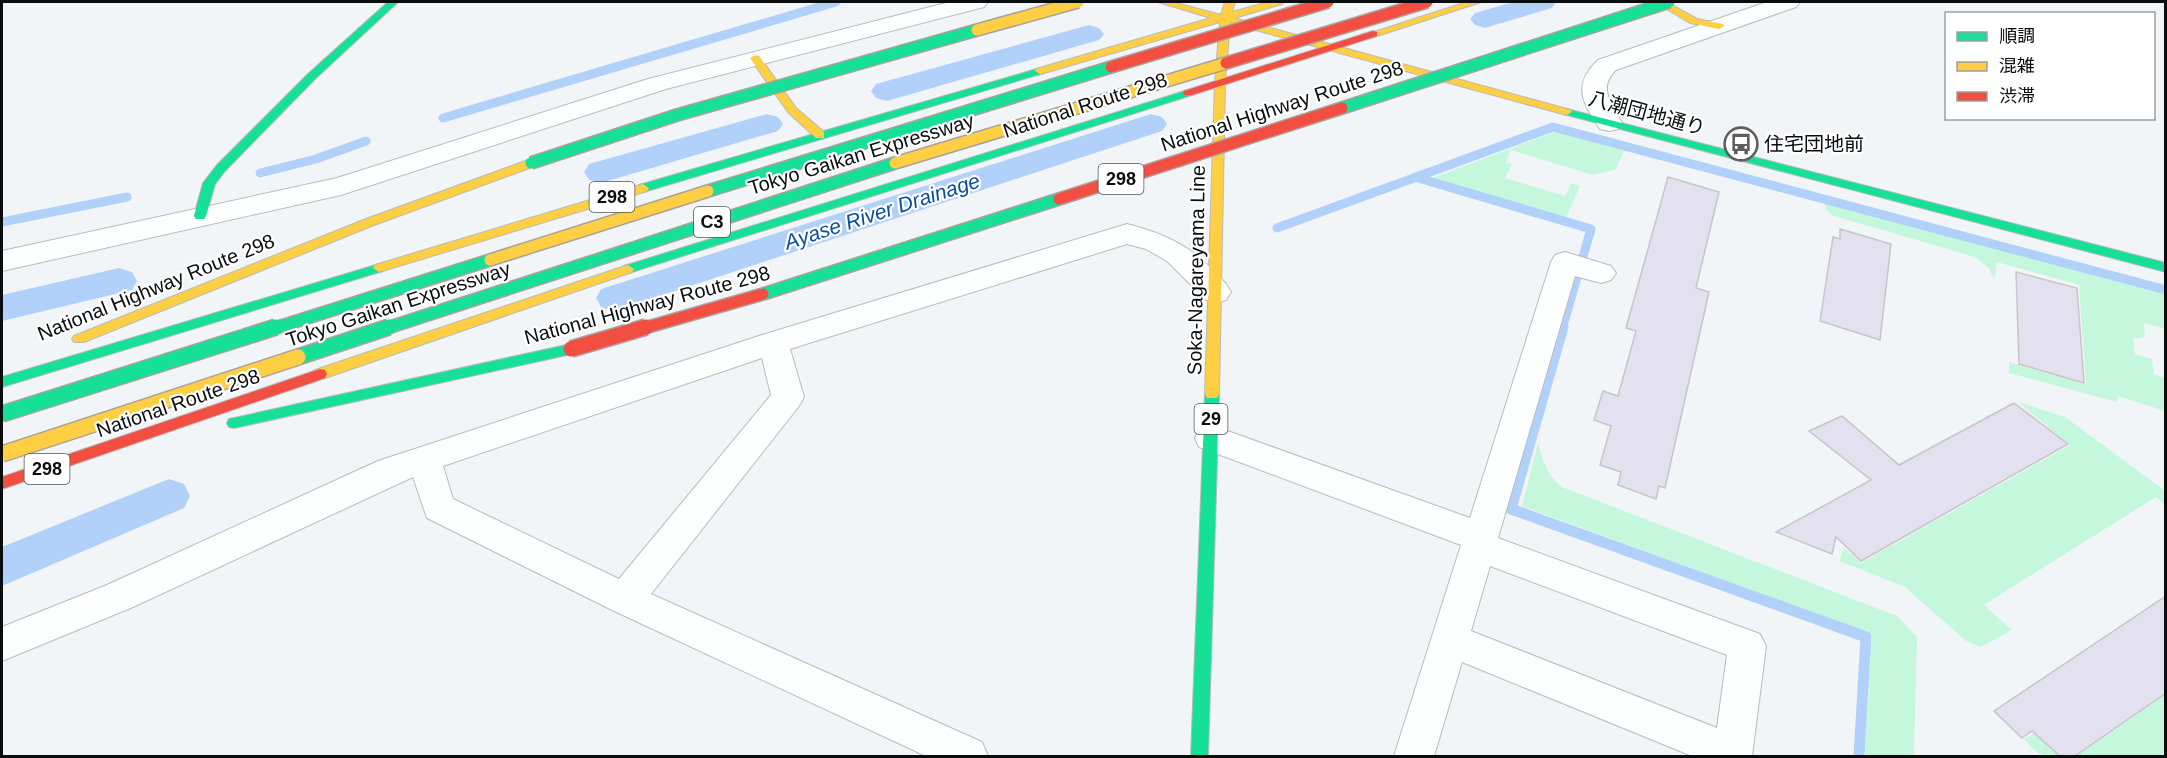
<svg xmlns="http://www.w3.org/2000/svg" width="2167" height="758" viewBox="0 0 2167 758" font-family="Helvetica,'Noto Sans JP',sans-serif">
  <rect width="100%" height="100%" fill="#f2f5f8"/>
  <path fill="#c5f7dc" d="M1560 130 1626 148 1615 170 1593 175 1511 150 1506 162 1512 164 1505 178 1565 196 1571 183 1580 186 1565 220 1427 180Z
    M1825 201 2165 292V329L2144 323 2145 337 2133 339 2135 354 2152 359 2154 374 2165 378V411L2118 396 2117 402 2009 373V362L2086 384 2079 285 1997 262 1995 277 1992 276 1989 268 1975 257 1834 216 1826 210Z
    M2018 402 2065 417 2165 491V505L2156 497 1984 605 2012 630 1981 647 1966 641 1905 587 1839 561 1844 548 1861 563 2070 445Z
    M1538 443C1543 461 1547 475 1562 487L1897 616 1917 637 1914 756H1865L1872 635 1522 506Z
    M2165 695V756H2077Z
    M2034 733 2059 756C2039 757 2037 753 2024 739Z"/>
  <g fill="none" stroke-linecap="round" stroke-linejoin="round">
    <path stroke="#b2d1fa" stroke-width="9" d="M443 118 836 2
      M260 173 316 159 366 141
      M1415 177 1591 229 1562 329
      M2 222 127 197
      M1277 228 1553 127 2166 290"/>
    <path stroke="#b2d1fa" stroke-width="11" d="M1563 327 1511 509 1866 637 1859 756"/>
    <path fill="#b2d1fa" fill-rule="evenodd" d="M1513 2H1556L1552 8 1485 28 1475 25 1470 19 1475 13Z
      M1089 25 1099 28 1104 34 1099 40 887 101 876 98 871 91 876 84Z
      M767 114 778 117 783 124 778 131 601 183 589 180 584 172 589 164Z
      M1151 114 1162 117 1167 124 1162 131 614 311 601 307 596 298 601 289Z
      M119 268 132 272 137 281 132 290 2 321V295Z
      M169 479 184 484 190 496 184 508 2 586V547Z"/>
  </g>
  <path fill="#e3e0ef" stroke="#c5c6c9" stroke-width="1.5" d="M1668 177 1719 192 1696 288 1709 292 1665 488 1659 486 1656 499 1618 485 1621 472 1600 465 1611 426 1594 420 1603 391 1618 396 1636 331 1626 328Z
    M1840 229 1891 244 1880 340 1820 321 1833 237 1840 239Z
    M2016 272 2077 288 2084 383 2019 364Z
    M2014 403 2068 444 1861 561 1836 537 1832 554 1776 532 1871 480 1809 431 1842 416 1899 465Z
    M2166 596V693L2075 756H2060L2032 731 2022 738 1994 711Z"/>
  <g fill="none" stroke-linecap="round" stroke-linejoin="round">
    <defs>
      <path id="street" d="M950 2H988L984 7 666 89 341 195 2 271V251L337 178 648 79Z
        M1767 2H1800L1796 7 1616 70C1597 88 1612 104 1622 123L1618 129 1609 131 1600 129C1582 102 1572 85 1598 60Z
        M1127 224C1173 236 1195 249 1226 284L1231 292 1226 300 1216 303 1206 300 1167 261 1146 249 1127 244 790 349 804 397 799 406 651 594 982 742 988 756H926L612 610 427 518 413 477 133 607 2 661V627L107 585 378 461 762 335ZM762 358 771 395 619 579 453 499 443 466Z
        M1565 252 1611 266 1616 273 1611 280 1601 283 1575 276 1498 538 1760 634 1766 646 1752 756H1692L1462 662 1434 756H1394L1461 545 1199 447 1195 438 1199 429 1211 425 1470 518 1551 262 1555 255ZM1490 566 1727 655 1717 728 1471 631Z"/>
      <path id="fast" d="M388 2H398L316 78 225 171 215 184 206 216 204 219H196L194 216 203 183 217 165 308 74Z
        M1040 68 1045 71 1044 73 647 191 643 192 637 188 639 185Z
        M1188 90 1192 91V95L632 272 628 273 622 269 624 266Z
        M1567 109 2166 263V272L1563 114 1562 112Z
        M379 264 385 268 383 271 2 387V377Z
        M571 344 576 345 578 349 576 353 234 428 229 427 227 423 229 419 234 418Z
        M1212 389 1217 390 1219 394 1208 756H1191L1205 394 1207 390Z"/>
      <path id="slow" d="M1158 2H1172L1221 15 1225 2H1235L1232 12 1269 2H1283L1282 4 1234 18 1571 110 1572 112 1567 115 1563 114 1230 23 1225 82 1219 394 1217 398H1207L1205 394 1215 82 1220 22 1044 73 1040 74 1035 71 1036 69 1211 18Z
        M1467 2H1481L1377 36H1369L1368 34Z
        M1655 2H1666L1697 19 1723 24 1724 26 1719 29 1690 23Z
        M755 55 759 56 796 108 824 132V138H816L788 112 750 58Z
        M531 159 535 160V166L374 225 84 342H74L72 339 74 336 366 219Z
        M643 184 649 188 647 191 379 272 373 268 375 265Z
        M628 265 634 269 632 272 325 378H315L313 374 315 370Z"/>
      <path id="jam" d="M1373 31 1377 32V36L1192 95H1184L1183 93 1184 91Z
        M320 369 325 370 327 374 325 378 2 489V477Z"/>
    </defs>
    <use href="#street" stroke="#b9bbbd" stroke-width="2"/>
    <use href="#fast" stroke="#b9bbbd" stroke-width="2"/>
    <use href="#slow" stroke="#b9bbbd" stroke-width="2"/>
    <use href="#jam" stroke="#b9bbbd" stroke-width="2"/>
    <use href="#street" fill="#fdfefe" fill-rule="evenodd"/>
    <use href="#fast" fill="#16e098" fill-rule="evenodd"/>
    <use href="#slow" fill="#ffcf43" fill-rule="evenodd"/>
    <use href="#jam" fill="#f24e42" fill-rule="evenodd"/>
    <defs>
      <path id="fast-bridge-far1" d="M1342 108 1669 2
        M531 163 677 115 977 30
        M708 191 1111 67
        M763 294 1059 199
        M272 329 490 260
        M384 329 895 163"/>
      <path id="fast-bridge" d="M298 357 389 327
        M2 414 276 327"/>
      <path id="slow-bridge-far1" d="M977 30 1078 2
        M895 163 1226 63
        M490 260 708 191"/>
      <path id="slow-bridge" d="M2 454 298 357"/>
      <path id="jam-bridge-far1" d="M1226 63 1427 2
        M1111 67 1328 2
        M1059 199 1342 108
        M641 329 763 294"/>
      <path id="jam-bridge" d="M571 349 646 327"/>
    </defs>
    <use href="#fast-bridge-far1" stroke="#aaa09d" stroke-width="14" stroke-linecap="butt"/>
    <use href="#fast-bridge" stroke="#aaa09d" stroke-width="18" stroke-linecap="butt"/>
    <use href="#slow-bridge-far1" stroke="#aaa09d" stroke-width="14" stroke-linecap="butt"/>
    <use href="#slow-bridge" stroke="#aaa09d" stroke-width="18" stroke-linecap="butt"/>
    <use href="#jam-bridge-far1" stroke="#aaa09d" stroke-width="14" stroke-linecap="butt"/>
    <use href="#jam-bridge" stroke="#aaa09d" stroke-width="18" stroke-linecap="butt"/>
    <use href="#fast-bridge-far1" stroke="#16e098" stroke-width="11"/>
    <use href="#fast-bridge" stroke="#16e098" stroke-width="15"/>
    <use href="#slow-bridge-far1" stroke="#ffcf43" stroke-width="11"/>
    <use href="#slow-bridge" stroke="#ffcf43" stroke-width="15"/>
    <use href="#jam-bridge-far1" stroke="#f24e42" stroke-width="11"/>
    <use href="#jam-bridge" stroke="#f24e42" stroke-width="15"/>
  </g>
  <defs>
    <symbol id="bus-ring" viewBox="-11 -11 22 22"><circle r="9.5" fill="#fff" stroke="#5c5e60" stroke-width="1.5"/><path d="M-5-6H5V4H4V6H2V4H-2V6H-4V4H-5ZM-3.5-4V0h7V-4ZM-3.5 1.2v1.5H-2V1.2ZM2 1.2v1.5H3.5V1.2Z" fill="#5c5e60"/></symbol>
  </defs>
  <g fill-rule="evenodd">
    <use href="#bus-ring" x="1722" y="125" width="38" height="38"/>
  </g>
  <g text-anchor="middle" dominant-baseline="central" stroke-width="4.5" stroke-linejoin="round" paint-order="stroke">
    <g fill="#fff" stroke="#545556" stroke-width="1.5">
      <rect x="1098.5" y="164" width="45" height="30" rx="4.5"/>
      <rect x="589.5" y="182" width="45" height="30" rx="4.5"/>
      <rect x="694" y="207" width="36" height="30" rx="4.5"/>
      <rect x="1194.5" y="404" width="33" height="30" rx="4.5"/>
      <rect x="24.5" y="454" width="45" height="30" rx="4.5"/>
    </g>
    <g font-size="18" font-weight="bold" fill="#0b0c0e">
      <text x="1121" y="179">298</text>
      <text x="612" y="197">298</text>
      <text x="712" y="222">C3</text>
      <text x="1211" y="419">29</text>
      <text x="47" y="469">298</text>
    </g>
    <g font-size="20" fill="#0b0c0e" stroke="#fff">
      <text transform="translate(1085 105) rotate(-18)">National Route 298</text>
      <text transform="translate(1282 106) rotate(-18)">National Highway Route 298</text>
      <text transform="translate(1647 113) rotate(15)">八潮団地通り</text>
      <text transform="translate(861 154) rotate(-17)">Tokyo Gaikan Expressway</text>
      <text transform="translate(1196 270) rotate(-89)">Soka-Nagareyama Line</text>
      <text transform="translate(156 287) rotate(-22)">National Highway Route 298</text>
      <text transform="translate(398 304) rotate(-18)">Tokyo Gaikan Expressway</text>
      <text transform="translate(647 305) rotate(-15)">National Highway Route 298</text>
      <text transform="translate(178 403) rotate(-19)">National Route 298</text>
    </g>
    <g font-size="20" fill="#0b0c0e" stroke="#fff" text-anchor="start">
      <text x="1764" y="144">住宅団地前</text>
    </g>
    <g font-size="21" font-style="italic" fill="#074ea1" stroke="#fff">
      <text transform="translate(882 211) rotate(-18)">Ayase River Drainage</text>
    </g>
  </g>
  <rect width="2167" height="758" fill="none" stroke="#0b0c0e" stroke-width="6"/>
  <rect x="1945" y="12" width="210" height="108" fill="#ffffff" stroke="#9d9e9f" stroke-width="1.5"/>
  <rect x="1957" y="32" width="30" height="9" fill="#16e098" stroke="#9d9e9f" stroke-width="1.5"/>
  <text x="1999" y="42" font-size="18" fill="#0b0c0e">順調</text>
  <rect x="1957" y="62" width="30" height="9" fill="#ffcf43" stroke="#9d9e9f" stroke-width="1.5"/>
  <text x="1999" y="72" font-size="18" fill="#0b0c0e">混雑</text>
  <rect x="1957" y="92" width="30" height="9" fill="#f24e42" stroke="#9d9e9f" stroke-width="1.5"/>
  <text x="1999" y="102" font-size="18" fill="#0b0c0e">渋滞</text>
</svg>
